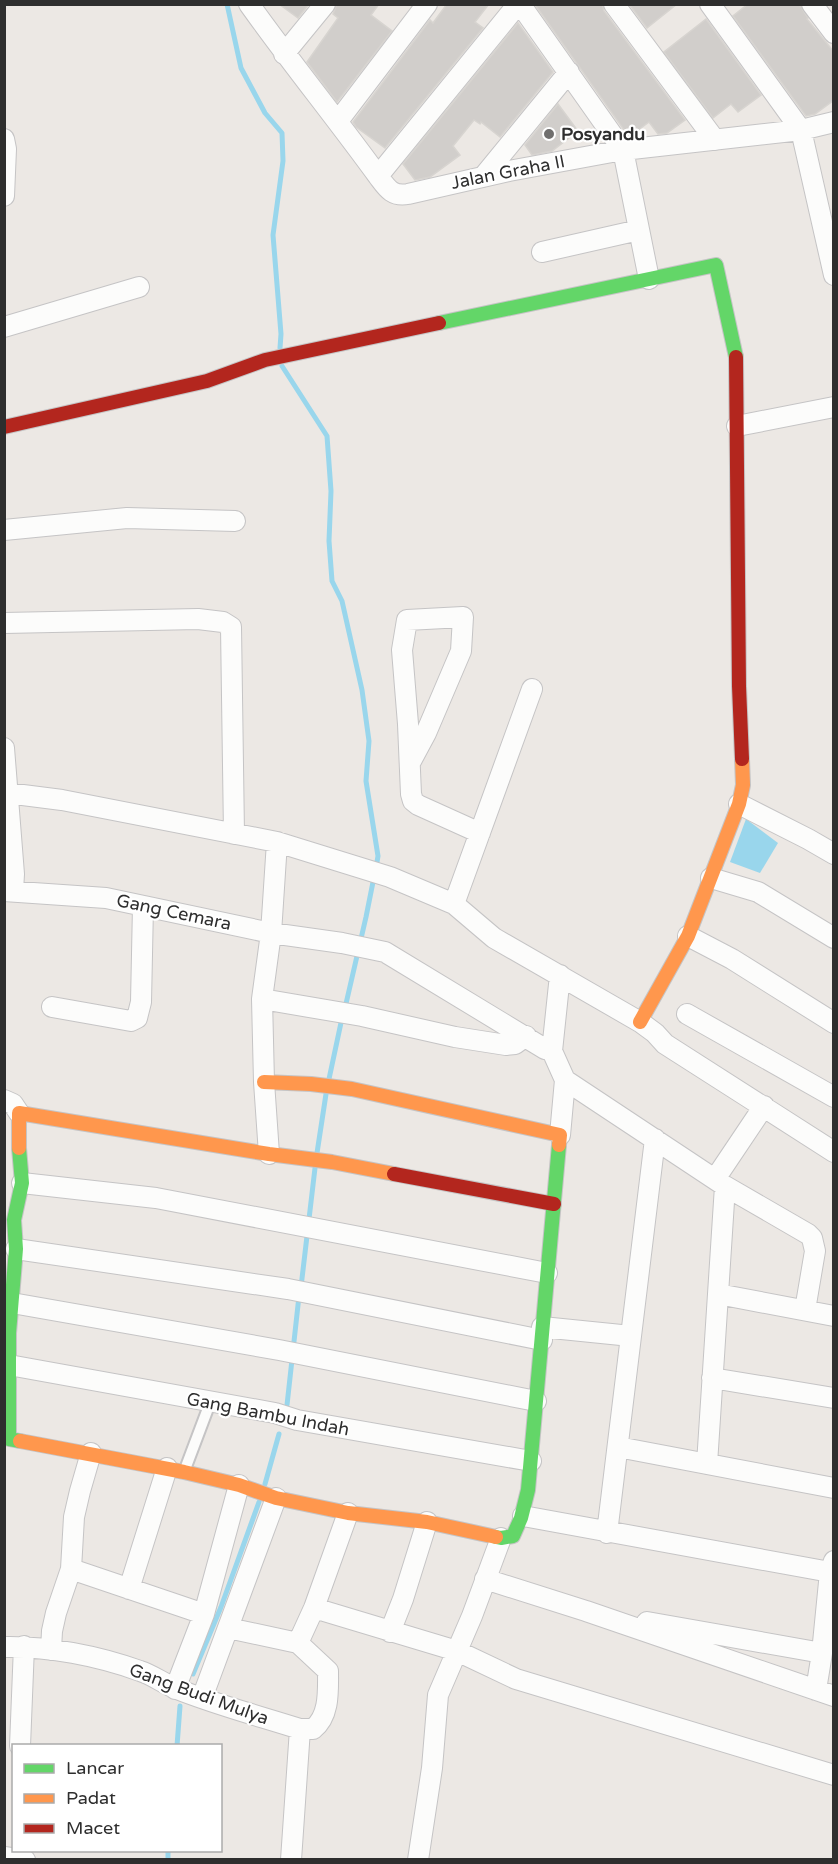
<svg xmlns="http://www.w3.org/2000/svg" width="838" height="1864" viewBox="0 0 838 1864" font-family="'Varela Round',sans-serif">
  <rect width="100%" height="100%" fill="#ece8e4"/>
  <path fill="#99d6ec" d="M746 819 778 843 760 873 730 862Z"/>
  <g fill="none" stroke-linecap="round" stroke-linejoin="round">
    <path stroke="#99d6ec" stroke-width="5" d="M227 4 241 68 265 113 282 133 283 161 273 235 281 334 280 348
      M282 366 327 436 331 491 329 541 332 581 342 601 362 690 369 741 366 781 378 856 376 868
      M345 1008 366 917 374 877
      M329 1079 342 1018
      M317 1153 326 1094
      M301 1287 315 1168
      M287 1405 299 1296
      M265 1484 279 1434
      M193 1674 221 1607 259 1502
      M177 1746 180 1706
      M168 1858V1850"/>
  </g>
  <path fill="#d1cecb" stroke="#d7d4d0" stroke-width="1.5" d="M279 4H309L298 18Z
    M337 4H379L371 15 392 31 337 102 307 62 338 18 333 14Z
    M447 4H489L475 22 483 28 385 148 356 127 353 122 430 20 433 23Z
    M537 4H602L604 11 685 120 667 133 658 134 649 122 629 137 536 6Z
    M629 4H677L647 28Z
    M748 4H799L808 18 807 19 834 52V100L815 114 806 116 733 16Z
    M706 19 761 95 738 112 731 104 713 118 664 52Z
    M518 23 553 72 500 137 481 122 480 124 474 120 453 146 460 155 430 177 415 180 403 164Z
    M558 104 578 131 552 151 532 155 525 145Z"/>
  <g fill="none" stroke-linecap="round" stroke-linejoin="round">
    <defs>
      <path id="lane" d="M184 1472 210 1403"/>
      <path id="street" d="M249 4C291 63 336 118 378 176
        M518 4 378 176C387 188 392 197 408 194L509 171 623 150 801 130 834 122
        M520 4 623 150 649 279
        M614 4 715 140
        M710 4 801 130 834 275
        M812 4 834 33
        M284 54 325 4
        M338 121 427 4
        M4 139 6 149 4 196
        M483 177 569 72
        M542 252 639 230
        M4 327 139 287
        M737 426 834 407
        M4 530 127 518 235 521
        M4 623 198 619 223 622 231 627 234 834
        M4 748 14 874 13 891
        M411 761 426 733 461 651 463 617 407 620 402 650 408 724 411 794 413 801 418 805 480 833
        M7 793 62 800 277 842 390 877 454 904 494 938 640 1022 655 1033 665 1044 834 1152
        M739 804 808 839 834 854
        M711 878 758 892 834 938
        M4 891 106 898 271 933 342 943 385 952 545 1049 552 1050
        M454 904 532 689
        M688 936 732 959 834 1023
        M560 975 552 1051 565 1080 725 1186 808 1234 812 1238 815 1251 805 1310
        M262 999 362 1016 455 1037 506 1045 515 1044 526 1036
        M52 1007 131 1021 137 1018 141 1002 143 906
        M687 1014 834 1097
        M4 1100 13 1104 19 1113
        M560 1135 565 1080
        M269 1154 264 1082 262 999 271 933 277 842
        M715 1179 764 1106
        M22 1183 156 1198 547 1273
        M16 1249 288 1289 542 1340
        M718 1294 834 1316
        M12 1303 279 1350 536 1401
        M542 1327 631 1336
        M9 1365 275 1413 297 1420 531 1461
        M712 1378 834 1398
        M618 1447 834 1488
        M707 1464 725 1186
        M523 1516 830 1572
        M607 1533 655 1139
        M71 1569 204 1614
        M485 1579 586 1611 834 1696
        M129 1589 167 1468
        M314 1608 457 1651 516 1679 834 1775
        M647 1622 822 1653
        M228 1628 298 1643 314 1608 348 1513
        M390 1632 403 1599 427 1522
        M4 1647C48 1646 99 1656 140 1671 153 1675 164 1684 177 1689 217 1705 259 1716 300 1729H313C330 1716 328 1690 328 1671L298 1643
        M51 1650 52 1631 56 1613 71 1569 74 1517 80 1491 91 1453
        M175 1689 204 1614 239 1485
        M816 1690 822 1653 830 1572 834 1561
        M202 1698 276 1498
        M20 1746 24 1646
        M4 1857 25 1860
        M291 1860 300 1729
        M418 1860 432 1768 438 1695 472 1616 501 1538"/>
      <path id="fast" d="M439 323 716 265 736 357
        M19 1148 22 1183 14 1220 16 1249 9 1333V1439L20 1441
        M496 1537 501 1538 513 1536 521 1518 528 1490 559 1145"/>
      <path id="slow" d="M640 1022 688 936 739 804 743 785 742 759
        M264 1082 311 1084 352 1089 560 1135 559 1145
        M19 1148V1113L269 1154 332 1162 394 1174
        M20 1441 184 1472 239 1485 276 1498 348 1513 427 1522 496 1537"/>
      <path id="jam" d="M736 357 739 686 742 759
        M4 427 207 381 265 360 439 323
        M394 1174 554 1204"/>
    </defs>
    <use href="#lane" stroke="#c5c4c5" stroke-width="14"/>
    <use href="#street" stroke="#c5c4c5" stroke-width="22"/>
    <use href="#fast" stroke="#c5c4c5" stroke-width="16"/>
    <use href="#slow" stroke="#c5c4c5" stroke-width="16"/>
    <use href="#jam" stroke="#c5c4c5" stroke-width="16"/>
    <use href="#lane" stroke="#fcfcfb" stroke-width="10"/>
    <use href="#street" stroke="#fcfcfb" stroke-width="20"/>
    <use href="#fast" stroke="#63d668" stroke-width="14"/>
    <use href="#slow" stroke="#ff974d" stroke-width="14"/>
    <use href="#jam" stroke="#b3261e" stroke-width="14"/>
  </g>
  <circle fill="#706f6e" stroke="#fff" stroke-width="2" cx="549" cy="134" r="6"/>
  <g text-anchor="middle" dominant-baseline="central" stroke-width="4.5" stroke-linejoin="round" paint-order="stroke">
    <g font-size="18" font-weight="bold" fill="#2e2e2e" stroke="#fff" text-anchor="start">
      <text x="561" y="134">Posyandu</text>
    </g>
    <g font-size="18" fill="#2e2e2e" stroke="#fff">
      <text transform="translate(508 172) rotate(-11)">Jalan Graha II</text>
      <text transform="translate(174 912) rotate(12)">Gang Cemara</text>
      <text transform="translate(268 1414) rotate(11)">Gang Bambu Indah</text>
      <text transform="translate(199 1694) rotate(20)">Gang Budi Mulya</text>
    </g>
  </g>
  <rect width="838" height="1864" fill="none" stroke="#2e2e2e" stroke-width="12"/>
  <rect x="12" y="1744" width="210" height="108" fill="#ffffff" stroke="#ababab" stroke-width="1.5"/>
  <rect x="24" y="1764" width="30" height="9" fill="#63d668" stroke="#ababab" stroke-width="1.5"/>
  <text x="66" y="1774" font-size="18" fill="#2e2e2e">Lancar</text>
  <rect x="24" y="1794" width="30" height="9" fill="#ff974d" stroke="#ababab" stroke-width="1.5"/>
  <text x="66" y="1804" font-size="18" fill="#2e2e2e">Padat</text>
  <rect x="24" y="1824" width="30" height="9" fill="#b3261e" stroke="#ababab" stroke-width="1.5"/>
  <text x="66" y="1834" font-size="18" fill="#2e2e2e">Macet</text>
</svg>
